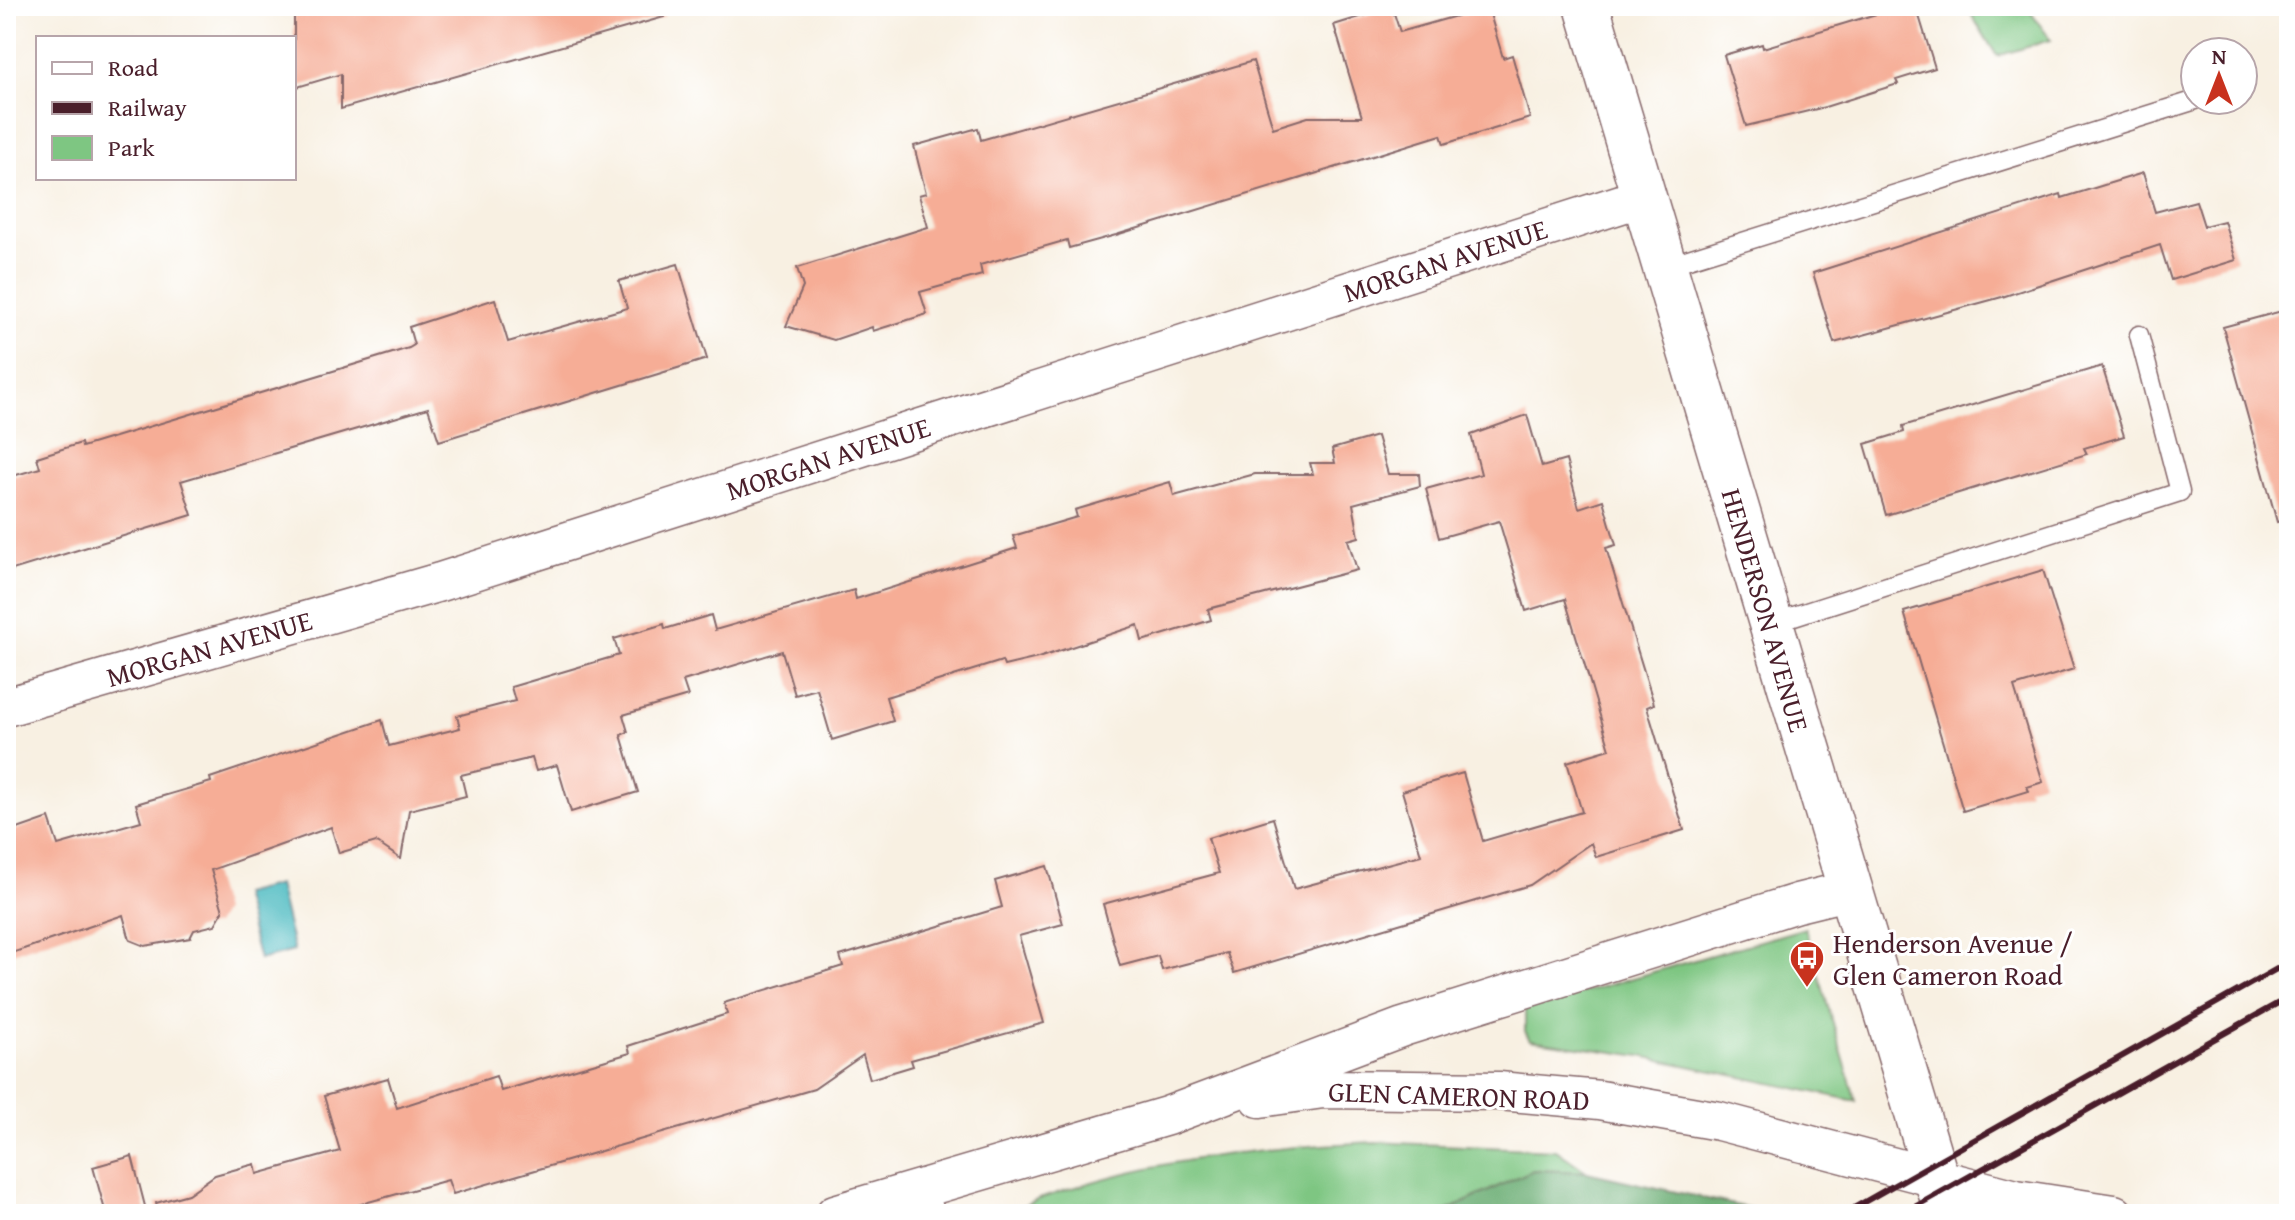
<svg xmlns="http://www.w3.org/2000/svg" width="2295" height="1220" viewBox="0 0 2295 1220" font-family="'Gentium Book Plus',serif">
  <rect width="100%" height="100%" fill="#fff"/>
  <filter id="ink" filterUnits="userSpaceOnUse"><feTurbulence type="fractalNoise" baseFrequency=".0125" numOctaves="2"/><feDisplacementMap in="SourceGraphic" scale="16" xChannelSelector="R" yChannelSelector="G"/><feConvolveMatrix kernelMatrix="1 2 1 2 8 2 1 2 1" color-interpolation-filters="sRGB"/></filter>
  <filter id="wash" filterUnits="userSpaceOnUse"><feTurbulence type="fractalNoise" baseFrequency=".006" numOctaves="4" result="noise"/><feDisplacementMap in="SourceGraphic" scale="32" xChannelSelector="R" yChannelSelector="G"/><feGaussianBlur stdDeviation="1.8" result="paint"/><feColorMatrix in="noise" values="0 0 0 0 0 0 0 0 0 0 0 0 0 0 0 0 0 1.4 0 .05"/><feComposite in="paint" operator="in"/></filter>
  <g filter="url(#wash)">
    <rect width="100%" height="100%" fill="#f8f0e2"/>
    <path fill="#7ec682" stroke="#647256" stroke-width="2" d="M1966 6H2026L2051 40 1997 56Z
      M1805 928 1856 1101 1641 1056 1530 1040 1525 1031V1009Z
      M1374 1142 1556 1150 1587 1172 1533 1170 1440 1214H1008C1031 1200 1057 1193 1082 1185 1177 1156 1276 1147 1374 1142Z"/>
    <path fill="#66ab70" stroke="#58654e" stroke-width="2" d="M1533 1170 1587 1172 1775 1214H1440Z"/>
    <path fill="#4ab9c0" stroke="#4a6c76" stroke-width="2" d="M278 885 294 951 259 960 242 894Z"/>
    <g id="blocks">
      <path fill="#f6ad96" d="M318 6H662L664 17 341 109V74L294 88V13Z
        M1874 6H1916L1935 68 1896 80 1898 84 1825 107 1746 126 1724 55 1762 44 1763 48 1876 14Z
        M1392 7 1400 32 1488 7 1503 58 1512 55 1530 118 1444 144 1441 135 1116 235 1069 248 1067 240 980 265 982 275 920 292 927 314 873 331 872 327 834 340 786 326 803 287 797 268 928 227 919 195 926 193 914 146 978 128 981 140 1253 61 1273 128 1308 117H1362L1334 25Z
        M2143 173 2155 212 2196 201 2204 226 2224 221 2236 260 2171 280 2160 245 2002 297 1834 343 1813 273 2061 194 2062 198Z
        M678 264 707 359 439 441 428 408 181 481 192 515 6 572V478L40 468 37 457 81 443 82 447 409 348 414 345 409 327 495 299 508 342 627 308 619 281Z
        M2289 309V520L2277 522 2223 327Z
        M2102 366 2124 436 2084 448 2087 454 1886 515 1865 444 1904 432 1903 426Z
        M1527 415 1542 467 1566 460 1579 508 1603 500 1616 545 1606 548 1654 704 1647 707 1684 830 1596 857 1591 843 1530 885 1234 973 1227 953 1162 970 1158 956 1120 966 1103 904 1219 873 1208 838 1273 818 1294 889 1421 855 1402 791 1463 773 1483 841 1582 812 1567 762 1610 749 1565 599 1526 611 1499 521 1439 538 1426 489 1481 474 1471 435Z
        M1377 436 1388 474H1419L1420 486 1353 504 1359 537 1348 540 1357 570 1208 609 1211 620 1142 641 1138 625 1038 658 1004 666 1002 661 886 697 893 721 832 740 817 689 795 695 782 651 683 681 688 696 623 715 628 732 621 735 638 792 571 812 557 765 536 771 532 758 461 775 466 796 409 810 401 859 376 842 339 853 331 827 211 870 223 911 215 925 194 930 190 938 145 946 130 940 123 915 6 955V833L49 818 58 845 141 821 136 804 211 782 210 778 382 720 389 746 460 728 457 716 515 701 511 687 619 655 614 639 664 624 665 629 711 615 715 630 854 590 856 599 1017 548 1013 536 1077 517 1075 510 1170 482 1174 496 1255 474H1313L1310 463H1335L1332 449Z
        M2043 570 2074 669 2014 687 2043 782 2027 787 2029 791 1963 811 1904 612Z
        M1047 866 1063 924 1019 936 1044 1023 911 1060 913 1066 870 1079 863 1055 814 1089 453 1194 448 1180 325 1214H158L156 1203 188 1194 215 1175 255 1164 257 1174 340 1151 324 1096 388 1078 397 1108 496 1076 501 1091 630 1053 628 1046 727 1014 724 1003 843 966 840 956 1002 907 995 881Z
        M132 1156 147 1214H106L93 1167Z"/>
    </g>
  </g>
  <g filter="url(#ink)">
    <use href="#blocks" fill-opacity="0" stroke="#87686b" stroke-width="2"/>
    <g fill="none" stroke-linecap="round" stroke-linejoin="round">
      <defs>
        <path id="service" d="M1666 266 2196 100
          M1769 624 2180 492 2139 335
          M927 1187 936 1214"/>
        <path id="minor" d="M6 707 440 582 1646 196
          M1260 1098 1323 1089 1499 1091 1600 1100 1719 1121 2016 1199 2114 1214
          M835 1214 1167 1116 1403 1027 1797 903 1850 890"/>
        <path id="tertiary" d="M1587 6 1947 1214"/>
      </defs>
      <use href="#service" stroke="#87686b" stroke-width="21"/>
      <use href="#minor" stroke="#87686b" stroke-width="41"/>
      <use href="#tertiary" stroke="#87686b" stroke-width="47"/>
      <use href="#service" stroke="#fff" stroke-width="18"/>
      <use href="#minor" stroke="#fff" stroke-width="38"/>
      <use href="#tertiary" stroke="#fff" stroke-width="44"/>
      <path stroke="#4a1f2b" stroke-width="6" d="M1843 1214 2289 962
        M1902 1214 2289 997"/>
    </g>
  </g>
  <defs>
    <symbol id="bus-pin" viewBox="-11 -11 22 30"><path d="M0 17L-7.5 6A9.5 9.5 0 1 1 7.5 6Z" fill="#c8321e" stroke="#fff"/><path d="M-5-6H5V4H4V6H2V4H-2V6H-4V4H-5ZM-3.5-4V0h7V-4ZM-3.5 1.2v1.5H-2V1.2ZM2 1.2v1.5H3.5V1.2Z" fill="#fff"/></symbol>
  </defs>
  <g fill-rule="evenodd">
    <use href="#bus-pin" x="1787" y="938" width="40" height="54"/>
  </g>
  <g text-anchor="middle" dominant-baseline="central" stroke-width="6" stroke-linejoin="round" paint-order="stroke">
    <g font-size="28" fill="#4a1f2b" stroke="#fff">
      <text transform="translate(1445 260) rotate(-18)">MORGAN AVENUE</text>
      <text transform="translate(828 458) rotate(-18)">MORGAN AVENUE</text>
      <text transform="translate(1766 610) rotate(74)">HENDERSON AVENUE</text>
      <text transform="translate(209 648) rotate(-16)">MORGAN AVENUE</text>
      <text transform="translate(1459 1095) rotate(2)">GLEN CAMERON ROAD</text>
    </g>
    <g font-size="28" fill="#4a1f2b" stroke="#fff" text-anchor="start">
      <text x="1833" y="942">Henderson Avenue /<tspan x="1833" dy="32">Glen Cameron Road</tspan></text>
    </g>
  </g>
  <rect width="2295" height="1220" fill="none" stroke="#fff" stroke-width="32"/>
  <rect x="36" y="36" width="260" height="144" fill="#ffffff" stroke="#b7a5aa" stroke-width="2"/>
  <rect x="52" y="62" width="40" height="12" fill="#ffffff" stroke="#b7a5aa" stroke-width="2"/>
  <text x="108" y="76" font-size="24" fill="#4a1f2b">Road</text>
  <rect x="52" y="102" width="40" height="12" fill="#4a1f2b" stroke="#b7a5aa" stroke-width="2"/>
  <text x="108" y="116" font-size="24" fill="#4a1f2b">Railway</text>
  <rect x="52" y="136" width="40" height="24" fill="#7ec682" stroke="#b7a5aa" stroke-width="2"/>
  <text x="108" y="156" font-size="24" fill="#4a1f2b">Park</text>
  <g transform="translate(2219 76)"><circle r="38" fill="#ffffff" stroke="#b7a5aa" stroke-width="2"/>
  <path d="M0-6L14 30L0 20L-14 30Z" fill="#c8321e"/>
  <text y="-12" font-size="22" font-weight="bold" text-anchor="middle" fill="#4a1f2b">N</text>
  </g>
</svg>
